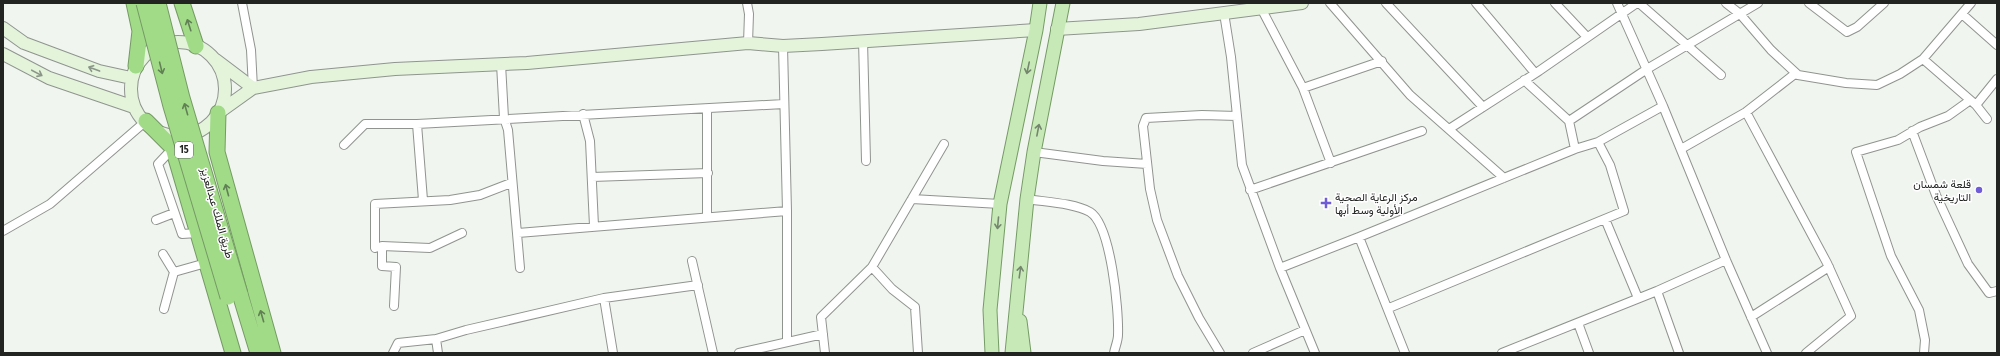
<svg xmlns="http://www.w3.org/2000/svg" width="2000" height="356" viewBox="0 0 2000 356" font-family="'Fira Sans Condensed',Vazirmatn,sans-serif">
  <rect width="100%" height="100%" fill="#f1f5ef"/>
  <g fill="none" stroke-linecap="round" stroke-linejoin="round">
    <defs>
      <path id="street" d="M242 3 251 50 253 88
        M747 3 749 14 748 43
        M1330 3 1410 95 1504 178
        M1386 3 1483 107
        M1476 3 1535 73
        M1555 3 1587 37
        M1617 3 1663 106 1726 260 1767 353
        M1639 3 1721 75
        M1726 3 1740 14 1771 50 1798 75 1846 83 1877 85 1900 74 1923 59 1971 3
        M1809 3 1847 32 1857 27 1884 3
        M1261 8 1303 88 1331 163
        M1224 13 1231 57 1242 165 1280 268 1315 353
        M1962 14 1997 45
        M863 40 866 161
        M783 46 787 211V341
        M1923 59 1976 105 1987 119
        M501 64 504 118 508 130 520 268
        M1524 80 1569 121 1575 149
        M1303 88 1382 61
        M1976 105 1997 79
        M1746 112 1827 263 1851 316 1806 353
        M583 114 590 141 594 226
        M1569 121 1647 69 1758 3
        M417 124 423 200
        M1449 129 1539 71 1637 3
        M1912 131 1936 195 1968 264 1989 293 1997 291
        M344 145 365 124H417L784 104
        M173 148 158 164 182 234 198 233
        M1681 149 1746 112 1796 73
        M1034 152 1103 161 1147 164
        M592 177 708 173
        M1250 190 1422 131
        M912 199 1000 204
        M1027 199C1045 202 1074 203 1090 212 1111 225 1119 310 1118 335 1118 341 1115 347 1114 353
        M707 217V109
        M1605 219 1638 298
        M156 220 174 213
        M3 231 50 204 146 121
        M462 233 430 248 382 246 375 248V204L450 200 480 195 511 183
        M518 233 787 211
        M1359 237 1405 353
        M382 246V266L396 267 394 306
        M163 254 174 272 164 309
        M692 261 713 353
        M872 267 892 289 915 307 918 353
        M1280 268 1359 237 1575 149 1598 142 1663 106
        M174 272 206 263
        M1657 291 1679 353
        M604 298 613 353
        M1389 308 1624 211 1610 165 1598 142
        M1751 317 1829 267
        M1578 323 1589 353
        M436 339 438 353
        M393 353 398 343 436 339 466 330 604 298 698 285
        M739 353 823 334
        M825 353 821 317 872 267 944 144
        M1220 353 1199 318 1178 276 1157 220 1150 189 1143 126 1146 118 1202 115 1237 116
        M1253 353 1305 330
        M1502 353 1657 291 1726 260
        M1924 353 1925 340 1919 310 1891 256 1856 152 1898 140 1920 127 1948 116 1969 101"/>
      <path id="secondary" d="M3 28 24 43 99 71 131 78
        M1057 29 1139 24 1302 3
        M131 89a47 47 0 1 1 94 0a47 47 0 1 1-94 0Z
        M3 54 49 78 134 107
        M216 60 253 88
        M218 113 253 88 311 77 395 69 527 63 748 43 783 46 822 44 1036 30"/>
      <path id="primary" d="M1020 321 1024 353
        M992 353 990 310 1000 204 1036 30 1040 3
        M1012 353 1027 199 1034 152 1063 3"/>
      <path id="highway" d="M134 3 140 31 136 66
        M182 3 196 46
        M218 113 217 152 273 353
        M146 121 173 148 233 353
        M240 294 258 353"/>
    </defs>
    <use href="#street" stroke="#90948f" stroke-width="10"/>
    <use href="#secondary" stroke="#90948f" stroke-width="14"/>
    <use href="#primary" stroke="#759b64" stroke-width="15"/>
    <use href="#highway" stroke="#759b64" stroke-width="17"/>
    <use href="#street" stroke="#fff" stroke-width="8"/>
    <use href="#secondary" stroke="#e3f4db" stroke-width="12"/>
    <use href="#primary" stroke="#c7e9b8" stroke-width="13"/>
    <use href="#highway" stroke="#a1db88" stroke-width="15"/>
    <defs>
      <path id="highway-bridge" d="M144 3 171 106 228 297
        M158 3 182 98 240 294"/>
    </defs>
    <use href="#highway-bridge" stroke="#759b64" stroke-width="17" stroke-linecap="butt"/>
    <use href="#highway-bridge" stroke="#a1db88" stroke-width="15"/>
  </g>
  <defs><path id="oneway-shaft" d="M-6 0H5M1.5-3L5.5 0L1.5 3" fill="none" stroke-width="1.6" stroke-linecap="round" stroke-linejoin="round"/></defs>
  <g stroke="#628055">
    <use href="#oneway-shaft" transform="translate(189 25) rotate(-108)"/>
    <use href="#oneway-shaft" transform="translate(161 68) rotate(76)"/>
    <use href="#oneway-shaft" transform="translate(186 109) rotate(-106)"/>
    <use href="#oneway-shaft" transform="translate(227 190) rotate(-105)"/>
    <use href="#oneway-shaft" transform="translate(262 316) rotate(-106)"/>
  </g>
  <g stroke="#74866d">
    <use href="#oneway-shaft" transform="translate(1028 68) rotate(102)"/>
    <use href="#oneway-shaft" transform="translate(1038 130) rotate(-79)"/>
    <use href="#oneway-shaft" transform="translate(998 223) rotate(95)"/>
    <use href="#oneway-shaft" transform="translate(1020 272) rotate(-82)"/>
  </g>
  <g stroke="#8c9688">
    <use href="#oneway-shaft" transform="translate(94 69) rotate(-160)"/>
    <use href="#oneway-shaft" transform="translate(37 73) rotate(28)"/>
  </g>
  <g fill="#705cd6" stroke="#fff" stroke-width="1.5">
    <circle cx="1979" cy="190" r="4"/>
    <path d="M1324 197h4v4h4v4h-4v4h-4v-4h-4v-4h4z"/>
  </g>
  <g text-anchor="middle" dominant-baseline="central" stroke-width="3" stroke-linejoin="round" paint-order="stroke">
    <rect fill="#fff" stroke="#646664" stroke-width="1" x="175" y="142" width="18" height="16" rx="3"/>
    <g font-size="10" font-weight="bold" fill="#222422">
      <text x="184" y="150">15</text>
    </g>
    <g font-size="11" fill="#222422" stroke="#fff" text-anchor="end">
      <text x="1971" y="184">قلعة شمسان<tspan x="1971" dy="13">التاريخية</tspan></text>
      <text x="1335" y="197" text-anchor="start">مركز الرعاية الصحية<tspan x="1335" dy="13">الأولية وسط أبها</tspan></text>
    </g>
    <g font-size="11" fill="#222422" stroke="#fff">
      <text transform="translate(217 213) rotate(74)">طريق الملك عبدالعزيز</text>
    </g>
  </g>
  <rect width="2000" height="356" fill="none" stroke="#222422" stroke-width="8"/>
</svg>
